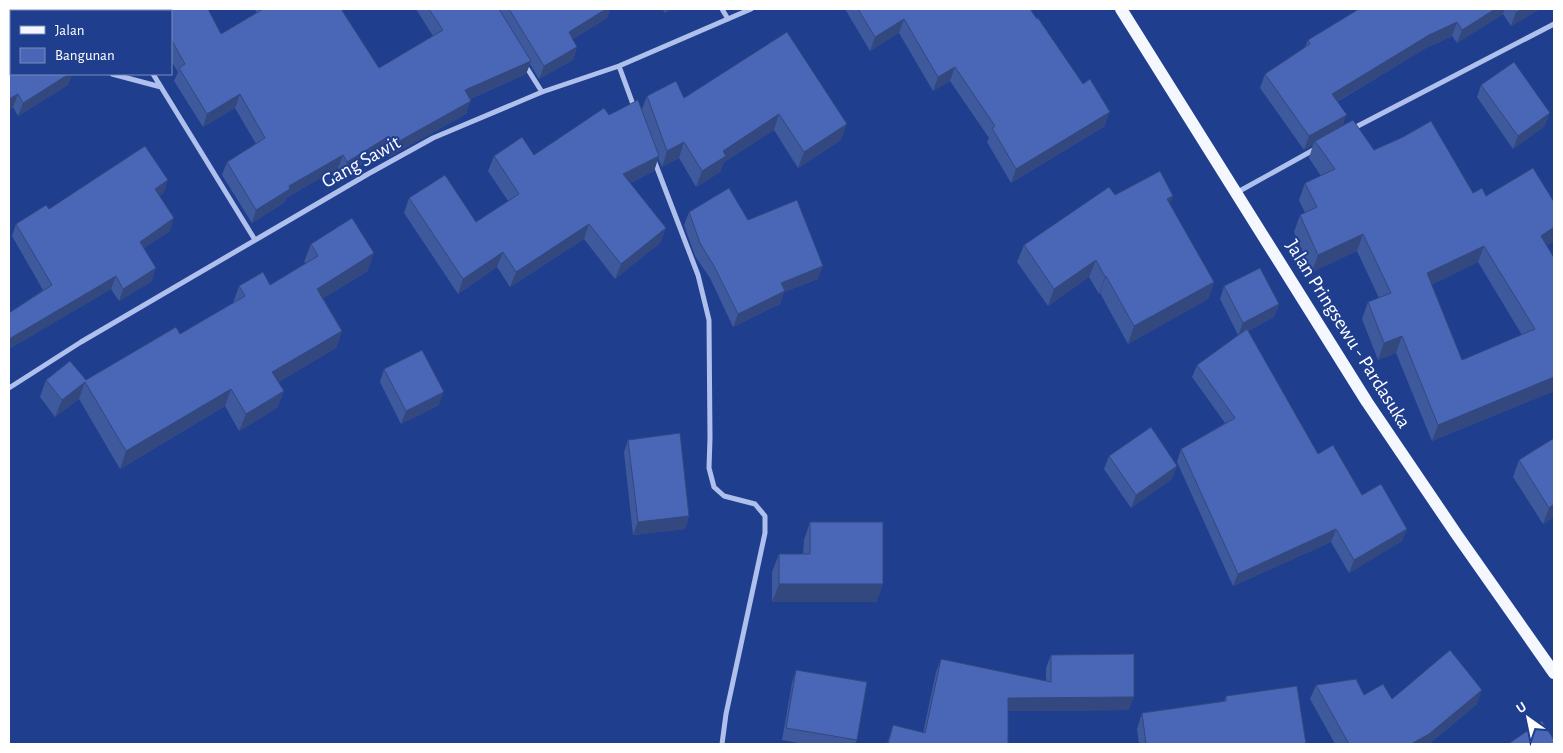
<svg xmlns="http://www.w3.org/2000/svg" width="1563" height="753" viewBox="0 0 1563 753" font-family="'Alegreya Sans',sans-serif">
  <rect width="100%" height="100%" fill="#203e8e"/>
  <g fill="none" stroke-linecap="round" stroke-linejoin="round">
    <path stroke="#afc0ec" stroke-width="5" d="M722 9 728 19
      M525 65 542 92
      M619 66 634 107
      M112 74 161 87
      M153 74 255 240
      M1352 129 1554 24
      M654 160 698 275 709 320 710 438 709 468 714 487 724 496 755 504 765 516V533L726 714 722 744
      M1236 193 1317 148
      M9 388 81 342 368 174 433 138 542 92 619 66 751 9"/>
    <path stroke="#f5f7ff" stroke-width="12" d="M1121 9 1367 402 1457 535 1554 673"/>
  </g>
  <path fill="#3f599d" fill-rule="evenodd" d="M43 9H208L221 34 257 13 254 9H341L379 68 433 36 416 9H610L607 18 573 39 577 47 573 60 539 79 530 64 526 74 470 99 466 114 389 157 384 149 343 176 338 168 286 198 285 202 252 223 222 175 227 162 256 144 235 108 203 127 174 81 178 72 171 61V11H42Z
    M662 9H671L665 13Z
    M845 9H1030L1105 126 1011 183 987 142 989 138 950 81 933 91 899 33 870 51Z
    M1359 9H1540L1511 26 1503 14 1457 43 1452 36 1424 49 1337 102 1343 125 1374 150 1473 193 1486 196 1554 202V241L1547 245 1554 258V391L1432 441 1396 353 1378 360 1362 319 1368 302 1379 298 1357 251 1312 272 1294 232 1300 215 1305 213 1299 200 1305 183 1321 176 1309 158 1313 145 1304 150 1260 88 1265 74 1305 47 1308 40ZM1478 262 1522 335 1462 360 1431 285Z
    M787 32 841 140 798 168 774 130 724 162 720 172 696 187 679 158 662 167 658 158 654 171 630 183 666 228 660 243 615 279 584 239 510 287 497 267 458 294 404 213 409 198 476 222 508 201 488 171 494 156 534 155 609 115 642 109 647 96 684 98Z
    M11 46V57L9 54Z
    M9 62 11 74H72L68 85 18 116 13 107 9 110Z
    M1481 85 1545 126 1513 149 1477 97Z
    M164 193 159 196 170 231 144 248 152 281 119 301 111 289 9 349V313L43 290 12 236 16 224 49 209Z
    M1115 195 1170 205 1214 282 1208 299 1128 344 1100 293 1099 294 1089 277 1048 306 1017 262 1024 245Z
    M689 212 748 220 818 279 784 292 780 304 733 327 710 278 695 256 684 225Z
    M311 244 368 271 323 298 342 331 336 348 278 382 284 391 277 408 239 431 225 406 120 469 79 399 55 417 40 397 46 380H86L180 334 233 303 239 286 270 285 306 263 304 262Z
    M1224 286 1279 304 1274 317 1248 331 1318 454 1362 495 1407 529 1402 541 1349 573 1331 542 1233 586 1177 462 1181 449 1225 423 1192 377 1197 365 1238 335 1220 299Z
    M384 369 439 405 401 424 380 382Z
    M1554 438V517L1543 524 1513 477 1519 460Z
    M628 440 689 516 685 529 633 535 624 452Z
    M1109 456 1177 466 1172 479 1131 508 1104 469Z
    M810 522 883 584 876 602H772V572L779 554H803L804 540Z
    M1051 655 1129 710 1008 711V744H887L893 725 923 733 936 672 941 659 1046 681V668Z
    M796 670 857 740 855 744H804L782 740 792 683Z
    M1316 685 1364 695 1392 699 1477 704 1429 744H1335L1310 699Z
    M1226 696 1306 744H1139L1137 729 1142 713 1224 702Z"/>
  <path fill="#33487f" d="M129 9H142L141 11H126Z
    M606 9H610L607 18 564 45 569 32Z
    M666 9H671L665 13Z
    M1495 9H1505L1503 14 1457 43 1462 30Z
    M1522 9H1540L1511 26 1516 12Z
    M904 19 899 33 870 51 875 37Z
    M1457 22 1452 36 1424 49 1326 108 1332 94 1429 35Z
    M577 47 573 60 539 79 544 66Z
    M531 61 526 74 460 103 465 90Z
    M955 67 950 81 933 91 938 77Z
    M69 74H72L68 85 18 116 23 103Z
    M18 94 13 107 9 110V99Z
    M240 94 235 108 203 127 207 114Z
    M471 101 466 114 389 157 394 144Z
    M1110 112 1105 126 1011 183 1016 169Z
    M1550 113 1545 126 1513 149 1518 136Z
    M779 114 774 130 724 162 720 172 696 187 702 171 723 151Z
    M1347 115 1341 129 1315 141 1313 145 1304 150 1309 136Z
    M847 124 841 140 798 168 804 152Z
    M389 136 384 149 343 176 347 162Z
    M684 142 679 158 662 167 667 151Z
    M343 155 338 168 286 198 285 202 252 223 256 210 289 186Z
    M659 156 654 171 617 189 623 174Z
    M168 180 164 193 150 201 155 189Z
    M1173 196 1167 213V199Z
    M174 218 170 231 135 254 140 242Z
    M589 224 584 239 510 287 516 272Z
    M1554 227V241L1535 253 1541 236Z
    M666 228 660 243 615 279 621 264Z
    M1363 234 1357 251 1312 272 1318 255Z
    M1484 246 1478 262 1420 290 1427 273Z
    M503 252 497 267 458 294 463 279Z
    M374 253 368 271 311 306 317 289Z
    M1096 260 1089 277 1048 306 1054 289Z
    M823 266 818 279 784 292 780 304 733 327 738 314 781 283Z
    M156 268 152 281 119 301 123 289Z
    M116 276 111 289 9 349V339Z
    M1106 276 1100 293 1099 294 1105 277Z
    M1214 282 1208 299 1128 344 1134 326Z
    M1279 304 1274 317 1238 336 1243 323Z
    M342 331 336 348 266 390 272 372Z
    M1402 336 1396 353 1378 360 1384 343Z
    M1554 377V391L1432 441 1438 425Z
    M85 382 79 399 55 417 62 400Z
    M231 389 225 406 120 469 126 451Z
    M284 391 277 408 239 431 246 414Z
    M444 392 439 405 401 424 406 411Z
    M1177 466 1172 479 1131 508 1136 495Z
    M1554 504V517L1543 524 1549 508Z
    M689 516 685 529 633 535 638 522Z
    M1336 529 1331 542 1233 586 1238 574Z
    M1407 529 1402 541 1349 573 1354 560Z
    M779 584H883L876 602H772Z
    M1482 690 1477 704 1429 744H1411Z
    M1134 697 1129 710 1003 711 1008 698Z"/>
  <path fill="#4967b6" stroke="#33487f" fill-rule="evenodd" d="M53 9H129L126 11H53L54 10Z
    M155 9H208L221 34 263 9H341L379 68 443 30 429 9H499L531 61 465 90 471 101 394 144 389 136 347 162 343 155 289 186 290 189 256 210 227 162 265 138 240 94 207 114 179 68 185 64 171 39V11H156Z
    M509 9H606L569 32 577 47 544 66Z
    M858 9H1030L1037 19 1038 18 1083 84 1090 79 1110 112 1016 169 992 128 995 126 955 67 938 77 904 19 875 37Z
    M1359 9H1495L1462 30 1457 22 1429 35 1332 94 1347 115 1309 136 1265 74 1310 44 1308 40Z
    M1514 9H1522L1516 12Z
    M787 32 847 124 804 152 779 114 723 151 726 156 702 171 684 142 667 151 647 96 676 81 684 98Z
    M11 61V74H69L23 103 18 94 9 99V62Z
    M1514 62 1550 113 1518 136 1481 85Z
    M638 100 659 156 623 174 666 228 621 264 589 224 516 272 503 252 463 279 409 198 445 175 476 222 519 194 494 156 522 137 534 155 604 108 609 115Z
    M1353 120 1374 150 1403 137 1431 121 1473 193 1482 188 1486 196 1533 168 1554 202V227L1541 236 1554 258V377L1438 425 1402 336 1384 343 1368 302 1391 293 1363 234 1318 255 1300 215 1317 207 1305 183 1335 169 1315 141ZM1484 246 1535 329 1462 360 1427 273Z
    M145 146 168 180 155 189 174 218 140 242 156 268 123 289 116 276 9 339V313L52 285 16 224 46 205 49 209Z
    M1160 171 1173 196 1167 199 1214 282 1134 326 1106 276 1105 277 1096 260 1054 289 1024 245 1109 187 1115 195Z
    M729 188 748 220 797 200 823 266 781 283 785 291 738 314 714 266 700 243 689 212Z
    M352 218 374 253 317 289 342 331 272 372 284 391 246 414 231 389 126 451 85 382 62 400 46 380 70 361 86 380 176 327 180 334 245 296 239 286 263 272 270 285 318 256 311 244Z
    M1260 268 1279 304 1243 323 1224 286Z
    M1247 329 1318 454 1333 445 1362 495 1381 484 1407 529 1354 560 1336 529 1238 574 1181 449 1235 418 1197 365Z
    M422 350 444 392 406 411 384 369Z
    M1151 427 1177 466 1136 495 1109 456Z
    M680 433 689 516 638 522 628 440Z
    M1554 438V504L1549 508 1519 460Z
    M810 522H883V584H779V554H810Z
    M1450 650 1482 690 1429 734 1411 744H1349L1316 685 1356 679 1364 695 1383 684 1392 699Z
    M1134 654V697L1008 698V744H888L893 725 925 733 941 659 1051 682V655Z
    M796 670 867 682 857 740 786 728Z
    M1297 686 1306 744H1146L1142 713 1226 701V696Z
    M1542 721 1554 740V744H1508Z"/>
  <g text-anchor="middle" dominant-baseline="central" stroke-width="4" stroke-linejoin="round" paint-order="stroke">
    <g font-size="20" fill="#fff" stroke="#203e8e">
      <text transform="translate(361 162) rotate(-29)">Gang Sawit</text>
      <text transform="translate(1348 334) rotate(58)">Jalan Pringsewu - Pardasuka</text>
    </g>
  </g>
  <rect width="1563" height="753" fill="none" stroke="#ffffff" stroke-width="20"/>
  <rect x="10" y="10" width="162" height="65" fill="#203e8e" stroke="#798bbb"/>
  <rect x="20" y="26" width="25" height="8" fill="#f5f7ff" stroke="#798bbb"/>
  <text x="55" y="35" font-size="15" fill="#ffffff">Jalan</text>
  <rect x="20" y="48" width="25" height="15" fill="#4967b6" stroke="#798bbb"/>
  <text x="55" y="60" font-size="15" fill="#ffffff">Bangunan</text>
  <g transform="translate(1528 718) rotate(327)" stroke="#203e8e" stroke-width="4" paint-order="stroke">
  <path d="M0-4L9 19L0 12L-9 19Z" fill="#ffffff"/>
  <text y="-8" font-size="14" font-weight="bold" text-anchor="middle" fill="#ffffff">U</text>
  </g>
</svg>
